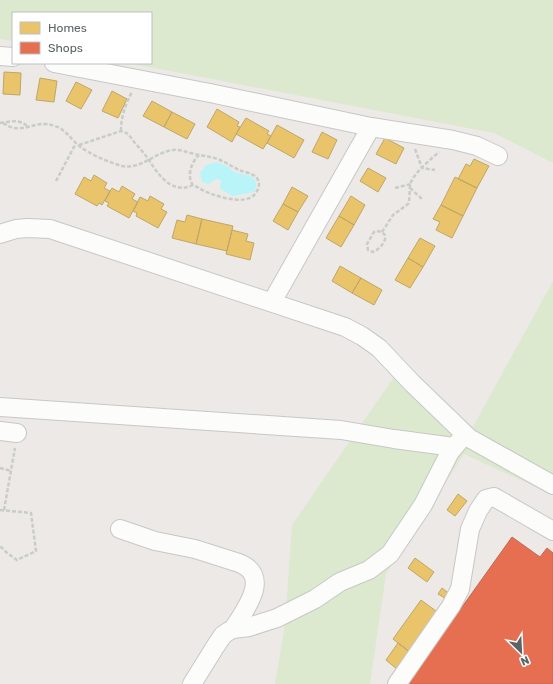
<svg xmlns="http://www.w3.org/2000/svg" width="553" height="684" viewBox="0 0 553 684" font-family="Rubik,sans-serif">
  <rect width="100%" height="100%" fill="#ece9e6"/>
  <path fill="#dce9cf" d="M0 0H553V163L494 133 128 63H151V13H13V41L0 39Z
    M553 281V495L464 454 386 574 370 684H275L285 624 292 525 394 377 469 434Z"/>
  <path fill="#b9f5f8" d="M217 162 229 167 234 172 251 176 256 181V187L254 192 233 196 220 189 221 180 216 179 209 184 202 182 200 173 206 165Z"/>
  <path fill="#e9c46a" stroke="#bea768" d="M4 72 21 73 20 95 3 94Z
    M40 78 57 81 54 102 36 100Z
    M76 82 92 90 81 109 66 101Z
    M112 91 127 99 118 118 102 111Z
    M152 101 172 112 164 127 143 116Z
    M217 109 239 122 237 126 240 127 232 142 207 127Z
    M172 112 195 124 187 139 164 127Z
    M246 118 269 131 267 134 271 136 263 149 236 134Z
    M277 125 304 140 294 158 267 143Z
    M322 132 337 140 328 159 312 152Z
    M385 138 404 148 396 164 376 154Z
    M474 159 489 166 477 188 458 179 466 164 470 166Z
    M368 168 386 178 378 192 360 181Z
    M94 175 107 183 104 188 110 191 102 205 99 203 97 206 75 194 84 177 91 181Z
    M455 177 477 188 463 216 441 205Z
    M122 186 135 194 132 199 138 202 129 218 107 206 109 203 105 201 112 188 119 192Z
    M292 187 308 196 298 212 283 204Z
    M150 196 164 204 161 209 167 212 158 228 136 216 137 213 133 211 140 197 148 201Z
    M351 196 365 205 354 225 339 216Z
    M283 204 298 212 288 230 273 221Z
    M441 205 463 216 452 238 436 230 440 222 433 219Z
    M187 215 202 219 196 244 172 238 177 220 185 222Z
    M339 216 354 225 341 247 326 238Z
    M202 219 233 226 227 251 196 244Z
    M232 230 248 234 246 241 254 243 250 260 226 254Z
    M420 238 435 246 423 267 408 258Z
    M408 258 423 267 410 288 395 280Z
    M340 266 361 278 352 293 332 281Z
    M361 278 382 290 374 305 352 293Z
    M458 494 467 501 455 516 447 510Z
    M415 558 434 572 427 582 408 568Z
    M442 588 451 595 448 600 438 594Z
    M421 600 440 614 411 653 393 639Z
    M398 643 411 653 398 670 386 660Z"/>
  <path fill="#e76f51" stroke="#bd6b57" d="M512 537 540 557 547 548 553 553V684H407Z"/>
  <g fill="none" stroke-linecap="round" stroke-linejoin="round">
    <defs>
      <path id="minor" d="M0 56 13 57
        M54 63 210 93 371 127 453 140 477 146 498 156
        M0 234 16 229 28 228 50 229 345 327 362 336 379 348 412 383 469 438 553 485
        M272 302 371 127
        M0 407 341 430 394 439 454 447
        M0 431 17 433
        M120 529 155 541 195 549 239 563C272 576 245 610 233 629
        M192 684 215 647 223 635 229 631 233 629 249 627 277 618 315 599 340 582 369 570 390 554 423 505 450 452 461 439
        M397 684 451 606 460 589 470 529 478 511 486 499 494 497 553 531"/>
    </defs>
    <use href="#minor" stroke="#c7c8c6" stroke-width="20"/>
    <path stroke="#c8cdc8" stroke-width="2.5" stroke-dasharray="4 2" stroke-linecap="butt" d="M0 123C10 122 20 118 28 127
      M3 123C23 137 34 118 55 126 65 129 70 138 78 145 89 154 108 162 122 166 141 170 155 152 173 150 180 149 185 152 191 153 201 156 211 156 220 160 227 163 233 167 239 170 244 172 252 173 256 177 261 182 259 189 255 194 245 207 210 195 199 188 197 187 195 186 193 185 186 176 192 161 199 155
      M121 131C121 117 125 105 132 92
      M79 145 121 131C128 132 131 138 135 143 140 149 145 154 149 160 159 176 173 195 193 185
      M415 149 422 168 435 170
      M56 181 76 143
      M395 188 411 184
      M410 188 422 199
      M377 231 382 232C384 234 386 235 385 239 384 244 378 250 373 252L368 250 367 244 374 232Z
      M382 232 393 215 408 204 409 201C410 195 409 188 411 182 416 171 430 160 439 152
      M0 468 11 471
      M0 510 31 513 36 551 17 560 6 552 0 546
      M4 510 15 448"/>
    <use href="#minor" stroke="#fcfcfb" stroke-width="18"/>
  </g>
  <rect x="12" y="12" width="140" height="52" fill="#ffffff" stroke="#bdc1c1"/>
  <rect x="20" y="22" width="20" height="12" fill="#e9c46a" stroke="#bdc1c1"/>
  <text x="48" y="32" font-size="12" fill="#5b6365">Homes</text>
  <rect x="20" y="42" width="20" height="12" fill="#e76f51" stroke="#bdc1c1"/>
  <text x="48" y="52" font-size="12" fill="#5b6365">Shops</text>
  <g transform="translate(521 652) rotate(156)" stroke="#ffffff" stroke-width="3" paint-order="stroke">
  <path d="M0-3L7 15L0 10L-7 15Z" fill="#5b6365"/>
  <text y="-6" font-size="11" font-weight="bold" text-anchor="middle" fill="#5b6365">N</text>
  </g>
</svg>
